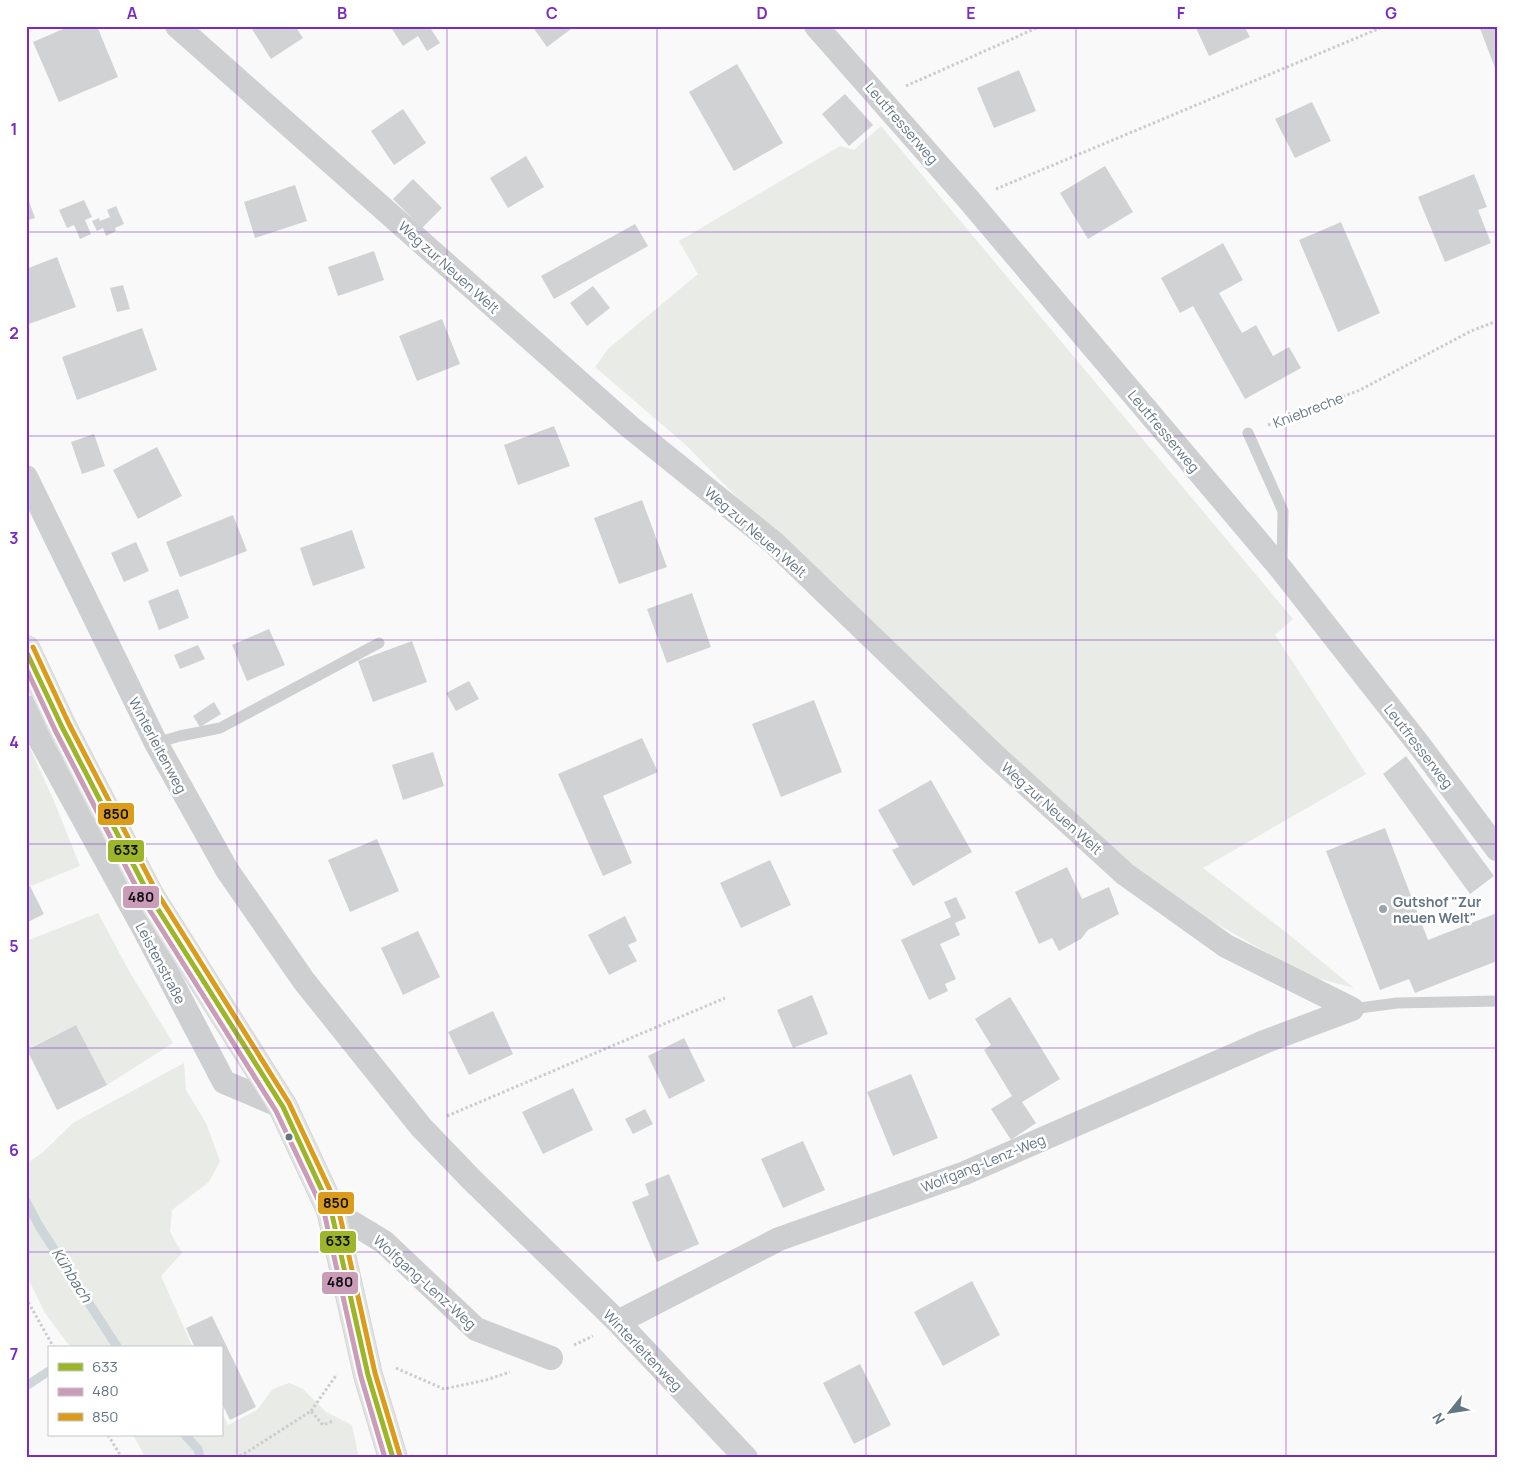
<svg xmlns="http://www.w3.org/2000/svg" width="1523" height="1484" viewBox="0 0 1523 1484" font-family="Manrope,sans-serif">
  <rect width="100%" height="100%" fill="#f9f9f9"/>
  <path fill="#e8ebe6" d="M881 126 1293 619 1275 635 1366 774 1203 868 1287 933 1354 988 1306 975 1175 900 1113 853 757 518 687 446 595 367 608 349 698 274 679 241 840 146 854 150Z
    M26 739 54 801 80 866 26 888Z
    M98 913 129 971 173 1043 107 1085 76 1025 26 1050V941Z
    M184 1063 186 1090 206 1123 220 1161 209 1182 172 1210 170 1232 182 1253 161 1276 193 1348H71L45 1313 26 1274V1156L30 1161 42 1153 73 1123Z
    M289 1383 303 1389 326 1412 352 1425 359 1458H146L133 1435H221V1410L228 1425 257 1410 273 1389Z"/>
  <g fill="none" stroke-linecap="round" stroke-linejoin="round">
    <path stroke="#ced6d9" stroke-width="9" d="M26 1201 39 1226 118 1348
      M26 1386 49 1371
      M185 1435 198 1449 200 1458"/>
  </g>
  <path fill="#d0d2d3" d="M70 26H97L118 77 59 102 33 42Z
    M250 26H295L303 38 271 59Z
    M390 26H435L431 29 440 43 427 51 418 36 403 46Z
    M532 26H575L547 47Z
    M1195 26H1244L1250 37 1209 56Z
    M1479 26H1497V73Z
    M737 64 783 143 734 171 689 92Z
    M1019 70 1036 111 994 128 977 88Z
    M845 94 873 125 849 146 822 114Z
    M1312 102 1331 141 1295 158 1275 119Z
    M403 109 426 143 394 165 371 131Z
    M526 156 544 187 508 208 490 178Z
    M1105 166 1133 212 1088 239 1060 193Z
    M1474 174 1487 207 1478 210 1491 243 1445 262 1418 197Z
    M413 179 442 208 422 228 393 199Z
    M295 185 307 221 255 238 244 202Z
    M26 193 35 218 26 221Z
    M84 200 92 217 85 220 91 234 80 239 74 225 67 228 59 210Z
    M116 206 124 224 115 228 116 231 106 236 103 228 97 231 92 221 99 218 100 221 110 217 107 210Z
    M1341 222 1380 313 1338 332 1299 240Z
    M635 224 648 246 554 299 541 276Z
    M1223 243 1243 280 1219 293 1242 333 1256 325 1273 356 1289 347 1301 368 1245 399 1193 306 1180 313 1161 278Z
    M374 251 384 280 338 296 328 267Z
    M57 257 76 307 29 324 26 315V269Z
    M123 285 130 309 117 312 110 288Z
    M593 286 610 308 587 326 570 303Z
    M442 319 460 364 417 381 399 336Z
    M142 328 157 370 77 400 62 357Z
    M554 426 570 466 518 485 504 445Z
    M94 434 105 466 82 474 71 442Z
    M157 447 182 496 138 519 113 470Z
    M642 500 667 567 619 584 594 518Z
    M233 515 247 551 180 577 166 542Z
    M352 530 365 568 313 586 300 548Z
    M136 542 149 571 124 582 111 553Z
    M178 589 189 618 159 630 148 601Z
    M692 593 711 647 667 663 647 609Z
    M269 629 285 665 247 681 232 645Z
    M412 641 427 682 373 702 358 661Z
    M198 645 205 659 180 669 174 655Z
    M469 681 479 699 456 711 446 693Z
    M814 700 842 772 781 797 752 724Z
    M214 702 221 714 200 727 193 716Z
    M642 738 658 772 603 796 632 863 603 876 558 774Z
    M433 752 444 786 403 800 392 765Z
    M1406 756 1494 876 1470 894 1383 774Z
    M931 780 972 852 913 886 892 850 899 847 878 810Z
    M1385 828 1428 940 1497 913V961L1415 993 1409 979 1380 990 1326 851Z
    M377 839 399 891 350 912 328 860Z
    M770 860 791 905 741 928 720 883Z
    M1067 867 1082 899 1109 887 1119 914 1088 930 1081 939 1059 951 1052 938 1039 944 1015 892Z
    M30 886 44 914 26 923V888Z
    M956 897 966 918 955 923 960 935 940 944 956 979 945 984 948 991 929 1000 901 940 951 917 944 902Z
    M625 916 637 941 628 945 637 961 609 975 588 935Z
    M418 931 440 977 403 995 381 948Z
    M812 995 828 1034 793 1048 777 1010Z
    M1010 997 1060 1079 1022 1102 1036 1123 1011 1140 991 1109 1012 1096 984 1050 991 1045 975 1019Z
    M493 1011 513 1054 469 1075 448 1032Z
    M76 1025 107 1085 57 1110 27 1050Z
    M684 1038 705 1081 669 1099 648 1056Z
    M911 1074 938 1138 893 1156 867 1092Z
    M573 1088 593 1130 543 1154 522 1112Z
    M645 1109 653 1124 633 1134 625 1119Z
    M803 1141 825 1190 783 1208 761 1159Z
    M669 1174 699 1244 657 1262 632 1202 649 1195 645 1184Z
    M972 1281 1000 1335 943 1366 914 1312Z
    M212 1316 256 1407 230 1420 221 1402V1348H195L186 1328Z
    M860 1364 891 1425 854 1444 823 1383Z"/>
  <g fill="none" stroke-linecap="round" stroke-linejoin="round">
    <defs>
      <path id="secondary" d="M26 650 62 727 149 895 283 1107 331 1210 368 1375 393 1458"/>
    </defs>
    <use href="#secondary" stroke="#d5d6d7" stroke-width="30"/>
    <path stroke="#cbcccd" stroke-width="3" stroke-dasharray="2.5 2.5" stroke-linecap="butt" d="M906 86 1041 26
      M996 189 1385 26
      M1268 425 1360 390 1471 331 1497 321
      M447 1116 725 998
      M26 1298 54 1348
      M574 1345 593 1336
      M396 1368 444 1389 486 1380 510 1372
      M311 1411 337 1374
      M108 1435 122 1458
      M161 1458 163 1456 165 1458
      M235 1458 244 1454 311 1411 323 1425 333 1421"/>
    <path stroke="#cecfd0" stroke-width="11" d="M1248 433 1283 511 1282 566
      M156 743 180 736 220 728 379 643
      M1352 1009 1397 1003 1497 1001"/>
    <path stroke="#cecfd0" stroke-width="24" d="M177 26 630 427 773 542 992 753 1125 874 1226 946 1352 1009
      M816 26 969 200 1282 570 1420 746 1497 849
      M26 477 156 743 227 870 304 981 421 1127 472 1180 618 1322 746 1458
      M26 707 38 736 145 931 224 1082 283 1107
      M331 1210 384 1242 476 1329 551 1358
      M618 1322 779 1239 965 1173 1264 1042 1352 1009"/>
    <use href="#secondary" stroke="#e1e2e2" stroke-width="28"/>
    <defs>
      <path id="bus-1" d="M26 651 62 727 149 895 283 1107 331 1210 368 1375 393 1458"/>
      <path id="bus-2" d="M26 668 55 730 142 898 276 1111 324 1212 361 1377 385 1458"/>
      <path id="bus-3" d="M33 647 69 724 156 891 289 1103 338 1207 375 1373 400 1456"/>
    </defs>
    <use href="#bus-1" stroke="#fff" stroke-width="9"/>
    <use href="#bus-2" stroke="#fff" stroke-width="9"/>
    <use href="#bus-3" stroke="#fff" stroke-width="9"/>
    <use href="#bus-1" stroke="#9cb529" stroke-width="5"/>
    <use href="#bus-2" stroke="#ca9cb7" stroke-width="5"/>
    <use href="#bus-3" stroke="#da9c1a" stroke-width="5"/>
  </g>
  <path fill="none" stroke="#7b2cbf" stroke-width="1" stroke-opacity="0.55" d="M237 26V1458M447 26V1458M657 26V1458M866 26V1458M1076 26V1458M1286 26V1458M26 232H1497M26 436H1497M26 640H1497M26 844H1497M26 1048H1497M26 1252H1497"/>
  <circle fill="#99a4ac" stroke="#fff" stroke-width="2" cx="1383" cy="909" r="5"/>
  <circle fill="#657683" stroke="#fff" stroke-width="2" cx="289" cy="1137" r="4.5"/>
  <g text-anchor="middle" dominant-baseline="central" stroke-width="5" stroke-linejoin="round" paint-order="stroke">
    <g font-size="14" fill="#657683" stroke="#fff">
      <text transform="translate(902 123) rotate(49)">Leutfresserweg</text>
      <text transform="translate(449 267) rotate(42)">Weg zur Neuen Welt</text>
      <text transform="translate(1308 410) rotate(-21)">Kniebreche</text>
      <text transform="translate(1164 431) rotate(50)">Leutfresserweg</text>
      <text transform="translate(756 532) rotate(41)">Weg zur Neuen Welt</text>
      <text transform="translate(158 745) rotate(62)">Winterleitenweg</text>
      <text transform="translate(1419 746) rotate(52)">Leutfresserweg</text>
      <text transform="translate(1052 808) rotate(42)">Weg zur Neuen Welt</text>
      <text transform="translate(161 963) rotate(62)">Leistenstraße</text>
      <text transform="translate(983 1163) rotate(-22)">Wolfgang-Lenz-Weg</text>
      <text transform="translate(425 1282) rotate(42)">Wolfgang-Lenz-Weg</text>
      <text transform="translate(643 1350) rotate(46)">Winterleitenweg</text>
    </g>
    <g font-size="14" font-weight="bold" fill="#657683" stroke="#fff" text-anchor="start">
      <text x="1393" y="901">Gutshof "Zur<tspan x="1393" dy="16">neuen Welt"</tspan></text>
    </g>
    <g font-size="15" font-style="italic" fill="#60757c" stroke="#fff">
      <text transform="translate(72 1275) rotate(58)">Kühbach</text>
    </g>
  </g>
  <g stroke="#fff" stroke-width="2">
    <rect x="97" y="802" width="38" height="24" rx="5" fill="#da9c1a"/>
    <rect x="107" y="839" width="38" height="24" rx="5" fill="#9cb529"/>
    <rect x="122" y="885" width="38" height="24" rx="5" fill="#ca9cb7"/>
    <rect x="317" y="1191" width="38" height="24" rx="5" fill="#da9c1a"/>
    <rect x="319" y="1230" width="38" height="24" rx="5" fill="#9cb529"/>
    <rect x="321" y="1271" width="38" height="24" rx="5" fill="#ca9cb7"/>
  </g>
  <g font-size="14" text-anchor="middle" font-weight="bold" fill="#111">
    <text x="116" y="819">850</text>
    <text x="126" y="855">633</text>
    <text x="141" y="902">480</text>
    <text x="336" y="1208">850</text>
    <text x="338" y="1246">633</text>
    <text x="340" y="1287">480</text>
  </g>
  <rect width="1523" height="1484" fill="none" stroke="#ffffff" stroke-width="55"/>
  <rect x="48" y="1346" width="175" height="90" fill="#ffffff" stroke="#c1c8cd"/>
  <rect x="58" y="1363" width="25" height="8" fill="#9cb529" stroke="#c1c8cd"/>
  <text x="92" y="1372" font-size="15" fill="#657683">633</text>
  <rect x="58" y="1388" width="25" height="8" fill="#ca9cb7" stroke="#c1c8cd"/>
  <text x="92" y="1396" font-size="15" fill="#657683">480</text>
  <rect x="58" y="1413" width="25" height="8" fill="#da9c1a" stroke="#c1c8cd"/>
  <text x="92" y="1422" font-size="15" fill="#657683">850</text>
  <g transform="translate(1450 1412) rotate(240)" stroke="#ffffff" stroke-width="4" paint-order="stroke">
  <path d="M0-4L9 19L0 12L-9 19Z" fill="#657683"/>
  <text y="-8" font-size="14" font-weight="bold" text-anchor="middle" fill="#657683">N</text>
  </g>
  <rect x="28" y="28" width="1468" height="1428" fill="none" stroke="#7b2cbf" stroke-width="2"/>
  <g font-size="16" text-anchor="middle" font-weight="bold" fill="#7b2cbf">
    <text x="132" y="19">A</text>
    <text x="342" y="19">B</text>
    <text x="552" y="19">C</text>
    <text x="762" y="19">D</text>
    <text x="971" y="19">E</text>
    <text x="1181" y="19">F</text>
    <text x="1391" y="19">G</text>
    <text x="14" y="135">1</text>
    <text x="14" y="339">2</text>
    <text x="14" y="544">3</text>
    <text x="14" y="748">4</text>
    <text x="14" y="952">5</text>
    <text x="14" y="1156">6</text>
    <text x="14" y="1360">7</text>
  </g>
</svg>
